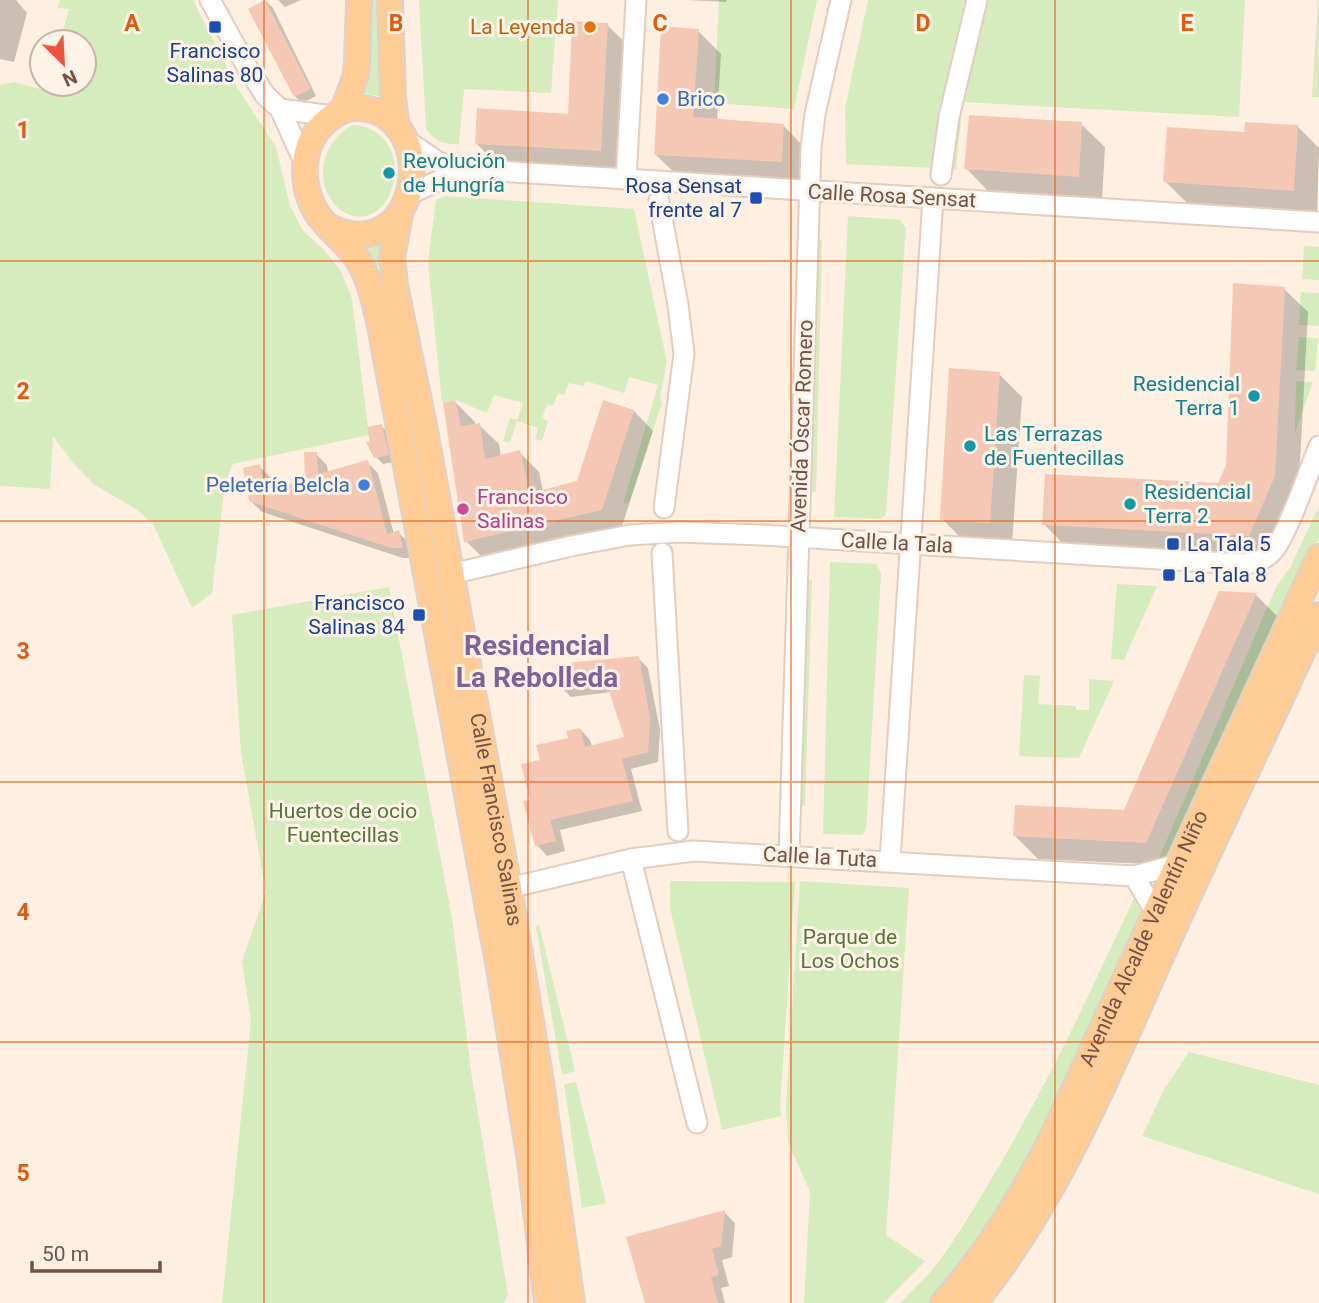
<svg xmlns="http://www.w3.org/2000/svg" width="1319" height="1303" viewBox="0 0 1319 1303" font-family="Roboto,sans-serif">
  <rect width="100%" height="100%" fill="#feefe0"/>
  <path fill="#d5ecbe" d="M60 0H193L238 89 276 147 290 206 303 231 324 250 341 271 352 299 369 435 233 464 225 483 212 593 192 608 153 524 136 509 95 485 74 464 53 436 50 489 0 486V85L14 82 48 91 50 84H84V42H60L69 9 58 8Z
    M366 0H380L386 97 361 93Z
    M419 0H558L551 93 464 89 459 144C444 144 434 142 426 128Z
    M719 0H817L794 109 714 103Z
    M868 0H1245L1239 117 963 102 956 169 846 164 845 108Z
    M1318 0H1319V97H1312Z
    M353 125C393 127 405 170 386 201 371 225 342 219 330 198 314 171 327 138 353 125Z
    M445 196 634 209 667 362 660 398 662 403 629 503 623 504 658 385 629 377 624 393 586 381 583 386 569 383 564 395 558 393 553 406 547 404 542 418 548 421 542 441 535 439 538 428 517 421 510 443 503 441 510 418 517 420 523 403 494 395 487 413 456 400 442 403 428 262 436 200Z
    M848 216 900 220 906 228 886 515 879 519 834 517Z
    M817 240H822L816 492H809Z
    M384 244 385 265 374 267 366 249Z
    M1304 246 1319 247V280L1302 279Z
    M1301 292 1319 293V326L1299 325Z
    M1299 337 1318 338 1315 371 1296 370Z
    M1296 381 1313 382 1295 432Z
    M1319 506V537L1171 860 1159 858 1277 585 1290 568Z
    M830 562 876 564 881 573 866 830 862 835 823 834Z
    M806 580H812L805 806H799Z
    M1117 584 1157 586 1124 660 1111 659Z
    M389 587 452 918 471 1071 508 1295 504 1303H222L251 1020 242 961 266 892 241 753 232 615Z
    M1024 675 1040 676 1038 704 1076 706V710H1089V679L1114 681 1079 758 1019 756Z
    M670 881 795 882 780 1107 781 1116 722 1130 670 908Z
    M800 881 909 888 886 1235 925 1261 884 1303H804L810 1192 788 1142 786 1107Z
    M1135 896 1145 907 1029 1161 969 1257 930 1303H900C911 1292 923 1281 933 1269 958 1237 978 1201 999 1166 1050 1079 1093 987 1135 896Z
    M539 925 575 1071 562 1075 536 927Z
    M1189 1052 1319 1085V1194L1142 1136 1165 1088Z
    M576 1082 606 1203 582 1208 564 1084Z"/>
  <path fill="#0003" d="M0 0H16L27 13 14 62 0 59Z
    M278 0H301L285 7Z
    M687 0H727L726 2Z
    M266 1 273 8 316 96 302 103 295 96 250 10Z
    M607 25 631 48 623 173 500 167 476 143 570 116Z
    M698 31 721 54 717 121 783 125 806 149 805 185 679 177 655 154Z
    M1081 124 1105 147 1102 200 989 192 966 168Z
    M1297 126 1319 148 1317 214 1189 205 1165 181 1246 133Z
    M1284 289 1308 312 1298 500 1272 558 1067 548 1044 524 1219 484 1228 465Z
    M999 374 1022 397 1012 545 965 542 942 519Z
    M455 402 475 422V425H479L499 444 501 457 519 452 539 472 543 492 578 483 634 411 653 431 621 529 486 561 466 541Z
    M381 426 389 433 395 462 383 464 376 457Z
    M316 454 327 465 328 473 367 462 378 473 394 534 398 532 409 543 413 558H403L262 512 251 501 259 466 270 477 273 490 307 483Z
    M1220 593 1256 595 1279 618 1169 865 1038 859 1015 836 1125 811Z
    M638 658 648 668 660 730 658 762 631 769 642 811 560 830 565 851 547 856 537 845 532 801 542 761 580 729 590 740 592 747 626 738 611 692 571 697 561 687Z
    M724 1212 735 1223 732 1257 722 1260 729 1286 721 1288 725 1303H646Z"/>
  <path fill="#f5c8b6" d="M265 0 311 89 294 97 248 9Z
    M572 21 608 23 601 151 475 144 477 108 568 114Z
    M661 26 699 29 693 117 784 124 782 162 654 155Z
    M969 115 1082 122 1079 177 964 169Z
    M1245 122 1298 125 1294 191 1163 182 1167 127 1244 132Z
    M1233 283 1285 287 1275 476 1249 536 1042 525 1045 474 1218 483 1226 465Z
    M949 368 1000 372 990 523 940 520Z
    M455 400 461 426 480 423 485 459 520 450 530 493 577 481 603 400 634 410 602 510 464 542 443 403Z
    M382 424 389 455 374 458 366 442 370 441 367 427Z
    M304 452H317L318 474 368 460 387 534 399 530 403 548H391L249 501 243 468 260 464 265 490 305 481Z
    M1219 591 1257 593 1146 843 1013 836 1015 805 1124 810Z
    M639 656 650 719 648 752 622 759 633 801 550 820 556 841 535 846 523 801 530 800 521 764 540 760 536 745 568 738 566 731 580 728 585 747 624 737 606 682 559 688 556 664Z
    M725 1210 721 1246 712 1249 719 1275 711 1277 718 1303H645L626 1237Z"/>
  <g fill="none" stroke-linecap="round" stroke-linejoin="round">
    <defs>
      <path id="minor" d="M210 0 247 67 265 95 280 109 305 164
        M280 109 332 116
        M406 140 440 163 464 169 1319 222
        M941 175 949 117 977 0
        M626 179 636 0
        M410 194 464 169
        M659 201 678 305 684 354 664 508
        M662 553 678 831
        M451 574 571 546 630 535 680 532 761 535 1242 564C1254 563 1263 561 1272 552 1286 539 1310 468 1319 446
        M789 855 811 148 815 114 841 0
        M631 859 697 1123
        M890 861 933 198
        M1134 876 1156 913
        M509 888 631 859 694 851 1134 876 1179 864"/>
      <g id="major">
        <path d="M390 0 393 98 397 127"/>
        <path d="M343 110 355 78 357 64 359 0"/>
        <path id="s1" d="M400 214 392 258 395 285 424 425 509 888 541 1082 572 1303"/>
        <path d="M329 227C420 270 443 117 362 108 343 106 329 117 317 131 300 154 302 188 316 212 328 230 346 242 358 260 370 279 375 304 380 326L499 968 530 1161 547 1303"/>
        <path id="s2" d="M943 1303C988 1252 1017 1203 1049 1144L1319 557"/>
        <path d="M974 1303C1060 1199 1114 1061 1169 939 1218 830 1270 724 1319 615"/>
      </g>
    </defs>
    <use href="#minor" stroke="#e4ccbe" stroke-width="23"/>
    <use href="#major" stroke="#dbd2cf" stroke-width="28"/>
    <use href="#minor" stroke="#fff" stroke-width="19"/>
    <use href="#major" stroke="#ffcc95" stroke-width="24"/>
  </g>
  <path fill="none" stroke="#e8590c" stroke-width="2" stroke-opacity="0.55" d="M264 0V1303M528 0V1303M791 0V1303M1055 0V1303M0 261H1319M0 521H1319M0 782H1319M0 1042H1319"/>
  <g fill="#1a4fb4" stroke="#fff3e7" stroke-width="2.5">
    <rect x="208" y="20" width="14" height="14" rx="3.5"/>
    <rect x="749" y="191" width="14" height="14" rx="3.5"/>
    <rect x="1166" y="537" width="14" height="14" rx="3.5"/>
    <rect x="1162" y="568" width="14" height="14" rx="3.5"/>
    <rect x="412" y="608" width="14" height="14" rx="3.5"/>
  </g>
  <circle fill="#e8710a" stroke="#fff3e7" stroke-width="2.5" cx="590" cy="27" r="7"/>
  <g fill="#3f7fe0" stroke="#fff3e7" stroke-width="2.5">
    <circle cx="663" cy="99" r="7"/>
    <circle cx="364" cy="485" r="7"/>
  </g>
  <g fill="#0f9aa8" stroke="#fff3e7" stroke-width="2.5">
    <circle cx="389" cy="173" r="7"/>
    <circle cx="1254" cy="396" r="7"/>
    <circle cx="970" cy="446" r="7"/>
    <circle cx="1130" cy="504" r="7"/>
  </g>
  <circle fill="#d1479c" stroke="#fff3e7" stroke-width="2.5" cx="463" cy="509" r="7"/>
  <g text-anchor="middle" dominant-baseline="central" stroke-width="6" stroke-linejoin="round" paint-order="stroke">
    <g font-size="21" fill="#c56008" stroke="#fff3e7" text-anchor="end">
      <text x="576" y="27">La Leyenda</text>
    </g>
    <g font-size="21" fill="#164399" stroke="#fff3e7" text-anchor="end">
      <text x="215" y="51" text-anchor="middle">Francisco<tspan x="215" dy="24">Salinas 80</tspan></text>
      <text x="742" y="186">Rosa Sensat<tspan x="742" dy="24">frente al 7</tspan></text>
      <text x="1187" y="544" text-anchor="start">La Tala 5</text>
      <text x="1183" y="575" text-anchor="start">La Tala 8</text>
      <text x="405" y="603">Francisco<tspan x="405" dy="24">Salinas 84</tspan></text>
    </g>
    <g font-size="21" fill="#366cbe" stroke="#fff3e7" text-anchor="start">
      <text x="677" y="99">Brico</text>
      <text x="350" y="485" text-anchor="end">Peletería Belcla</text>
    </g>
    <g font-size="21" fill="#0d838f" stroke="#fff3e7" text-anchor="start">
      <text x="403" y="161">Revolución<tspan x="403" dy="24">de Hungría</tspan></text>
      <text x="1240" y="384" text-anchor="end">Residencial<tspan x="1240" dy="24">Terra 1</tspan></text>
      <text x="984" y="434">Las Terrazas<tspan x="984" dy="24">de Fuentecillas</tspan></text>
      <text x="1144" y="492">Residencial<tspan x="1144" dy="24">Terra 2</tspan></text>
    </g>
    <g font-size="21" fill="#765246" stroke="#fff3e7">
      <text transform="translate(892 196) rotate(3)">Calle Rosa Sensat</text>
      <text transform="translate(802 426) rotate(-88)">Avenida Óscar Romero</text>
      <text transform="translate(897 543) rotate(3)">Calle la Tala</text>
      <text stroke="none"><textPath href="#s1" startOffset="616">Calle Francisco Salinas</textPath></text>
      <text transform="translate(820 857) rotate(3)">Calle la Tuta</text>
      <text stroke="none"><textPath href="#s2" startOffset="418">Avenida Alcalde Valentín Niño</textPath></text>
    </g>
    <g font-size="21" fill="#b23c85" stroke="#fff3e7" text-anchor="start">
      <text x="477" y="497">Francisco<tspan x="477" dy="24">Salinas</tspan></text>
    </g>
    <g font-size="21" fill="#52763b" stroke="#fff3e7">
      <text x="343" y="811">Huertos de ocio<tspan x="343" dy="24">Fuentecillas</tspan></text>
      <text x="850" y="937">Parque de<tspan x="850" dy="24">Los Ochos</tspan></text>
    </g>
    <g font-size="28" font-weight="bold" fill="#80619a" stroke="#fff3e7">
      <text x="537" y="645">Residencial<tspan x="537" dy="32">La Rebolleda</tspan></text>
    </g>
  </g>
  <g font-size="23" text-anchor="middle" font-weight="bold" fill="#e8590c" stroke="#fff3e7" stroke-width="6" stroke-linejoin="round" paint-order="stroke">
    <text x="132" y="31">A</text>
    <text x="396" y="31">B</text>
    <text x="660" y="31">C</text>
    <text x="923" y="31">D</text>
    <text x="1187" y="31">E</text>
    <text x="23" y="138">1</text>
    <text x="23" y="399">2</text>
    <text x="23" y="659">3</text>
    <text x="23" y="920">4</text>
    <text x="23" y="1181">5</text>
  </g>
  <g transform="translate(63 63) rotate(156)"><circle r="33" fill="#fff3e7" stroke="#c8b3a7" stroke-width="2"/>
  <path d="M0-5L12 26L0 18L-12 26Z" fill="#f0523d"/>
  <text y="-10" font-size="19" font-weight="bold" text-anchor="middle" fill="#765246">N</text>
  </g>
  <path d="M32 1261v10h128v-10" fill="none" stroke="#765246" stroke-width="3.5"/>
  <text x="42" y="1261" font-size="21" fill="#765246" stroke="#fff3e7" stroke-width="5" paint-order="stroke">50 m</text>
</svg>
